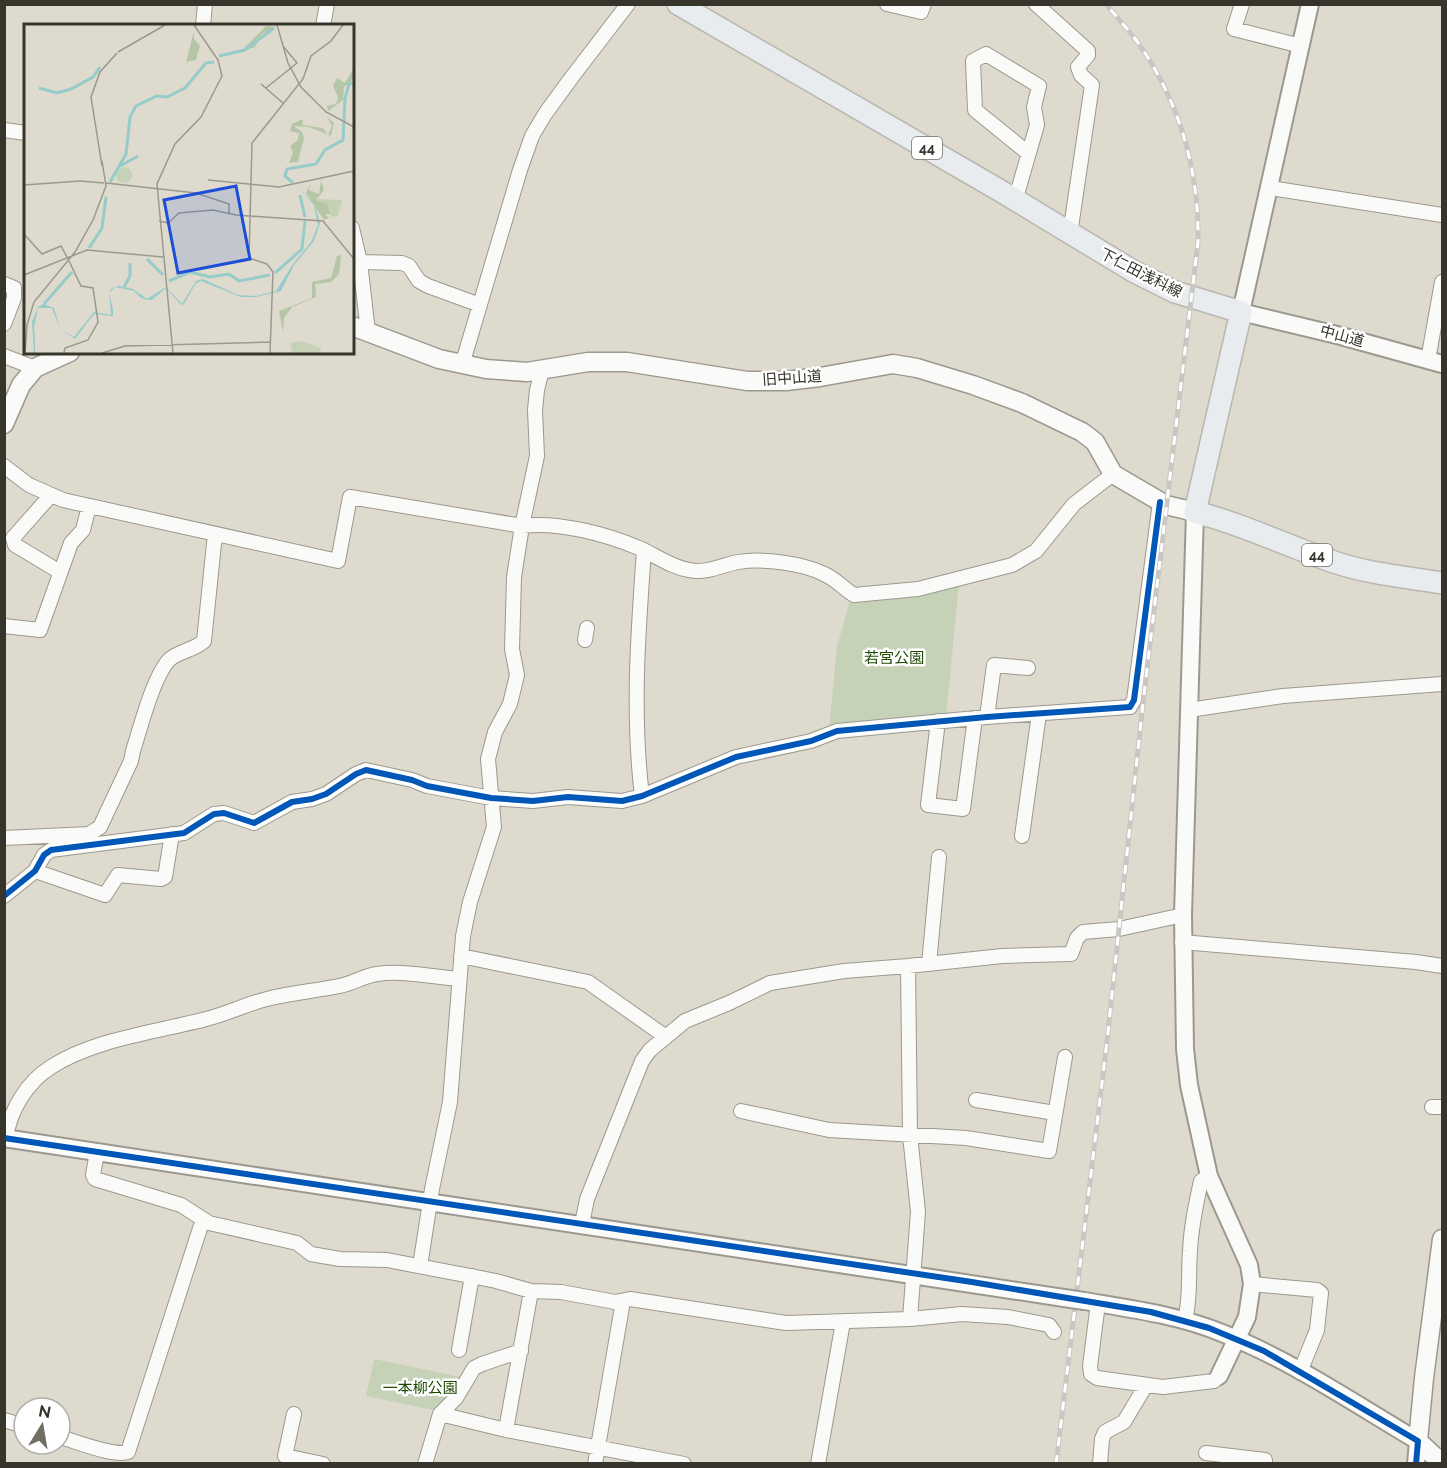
<svg xmlns="http://www.w3.org/2000/svg" width="1447" height="1468" viewBox="0 0 1447 1468" font-family="Raleway,'Noto Sans JP',sans-serif">
  <rect width="100%" height="100%" fill="#dedbce"/>
  <path fill="#c5d2b7" d="M959 583 946 717 829 729 837 647 850 600Z
    M374 1359 461 1377C454 1393 447 1401 433 1410L366 1396Z"/>
  <g fill="none" stroke-linecap="round" stroke-linejoin="round">
    <defs>
      <path id="minor" d="M887 4 921 12 924 4
        M1036 4 1088 51V55L1078 67 1081 75 1092 85 1070 234
        M1242 4 1234 29 1301 46
        M203 26 205 4
        M323 26 327 4
        M4 130 26 133
        M1270 188 1442 215
        M1015 201 1037 125 1034 107 1039 86 986 54 973 61 975 110 1028 153
        M352 228 360 262 368 332
        M360 262 402 263 409 266 419 281 428 286 480 305
        M4 284 14 288V298L4 324
        M4 356 35 368
        M1428 360 1442 282
        M462 365 520 170 532 136 545 114 572 77 628 4
        M4 466 29 485 63 500 338 561 350 497 522 526C557 521 606 534 639 548 655 555 671 567 689 570 706 574 722 565 738 562 762 558 802 563 824 574 836 579 844 589 854 595L918 589 1012 565 1036 551 1074 504 1113 474
        M51 495 13 538 15 545 60 572
        M4 626 40 630 71 543 83 530 89 506
        M585 640 587 628
        M1189 710 1283 696 1442 684
        M987 717 994 665 1028 668
        M938 721 928 805 963 809 975 718
        M642 796C632 714 638 633 644 550
        M1022 836 1039 714
        M4 838 89 834
        M91 844 89 834 100 827 131 761 133 751C140 729 154 674 170 659 180 651 194 650 204 641L215 534
        M35 871 105 895 118 875 161 879 165 877 172 834
        M4 896 35 871 44 855 51 850 184 833 214 814 224 813 254 823 292 802 312 799 326 794 356 774 366 770 412 780 427 786 491 798 533 801 568 797 622 801 642 796 736 757 811 741 837 731 987 717 1130 707 1134 700 1160 502
        M1182 942 1416 962 1442 966
        M461 956 588 982 666 1037
        M929 964 939 857
        M908 966 910 1135 918 1212 910 1319
        M976 1100 1055 1113
        M1432 1107H1442
        M741 1111 829 1130 966 1138 1049 1151 1065 1057
        M6 1138C10 1110 27 1082 51 1067 94 1039 157 1032 206 1019 227 1014 246 1004 267 999 290 993 315 991 339 986 352 984 363 976 377 974 403 970 433 977 459 979
        M97 1152 93 1175 95 1179 181 1205 209 1223 297 1243 311 1254 340 1259 387 1260 496 1281 531 1291 561 1292 615 1302 630 1299 786 1323 910 1319 962 1314 1008 1317 1049 1325 1054 1332
        M582 1224 587 1199 642 1061 650 1050 685 1021 729 1003 770 983 844 971 908 966 1002 956 1071 954 1077 938 1083 932 1119 929 1183 915
        M420 1266 432 1189 450 1102 463 936 470 902 494 827 488 759 495 732 510 704 517 675 512 649 514 577 522 526 537 456 535 410 537 390 542 370
        M1252 1284 1317 1290 1321 1293 1317 1330 1300 1372
        M1098 1303 1090 1366 1091 1374 1097 1378 1163 1387 1214 1381 1219 1376
        M1185 1320C1191 1297 1188 1275 1190 1251 1191 1227 1196 1204 1201 1181L1209 1176
        M459 1350 472 1276
        M294 1414 285 1456 323 1464
        M440 1414 506 1430 684 1464
        M4 1420 24 1426
        M506 1430 531 1291
        M60 1437C75 1441 114 1457 128 1452L203 1219
        M1206 1453 1265 1460V1464
        M425 1464 440 1414 456 1398 474 1368 482 1364 521 1351
        M595 1464 623 1301
        M818 1464 843 1322
        M1100 1464 1102 1439 1105 1432 1124 1422 1146 1385"/>
      <path id="tertiary" d="M1310 4 1241 312 1341 336 1442 364
        M1195 512 1183 915 1185 1049 1189 1085 1209 1176 1249 1265 1252 1284 1247 1317 1219 1376
        M4 1138 1064 1298
        M1084 1301C1131 1309 1178 1315 1222 1333 1291 1360 1355 1404 1418 1441L1416 1464"/>
      <path id="secondary" d="M352 326 439 359 486 369 527 372 588 362H627L747 381H786L820 377 893 364 917 368 973 385 1022 403 1082 432 1095 442 1113 474 1166 505 1195 512
        M4 424 21 385 35 368 70 352
        M1442 1239 1424 1378 1418 1441 1434 1456 1442 1461"/>
      <path id="primary" d="M678 4 999 190 1133 271 1175 292 1241 312 1195 512C1243 524 1287 546 1334 562 1369 574 1406 577 1442 583"/>
    </defs>
    <use href="#minor" stroke="#9b988f" stroke-width="16"/>
    <use href="#tertiary" stroke="#9b988f" stroke-width="20"/>
    <use href="#secondary" stroke="#9b988f" stroke-width="21"/>
    <use href="#primary" stroke="#b8b7b0" stroke-width="24"/>
    <use href="#minor" stroke="#fafaf8" stroke-width="14"/>
    <use href="#tertiary" stroke="#fafaf8" stroke-width="16"/>
    <use href="#secondary" stroke="#fafaf8" stroke-width="18"/>
    <use href="#primary" stroke="#e8ecee" stroke-width="21"/>
    <defs>
      <path id="rail" d="M1056 1464 1107 1041 1143 703 1198 242C1199 172 1181 106 1141 47 1131 32 1118 19 1106 4"/>
    </defs>
    <use href="#rail" stroke="#c8c7c3" stroke-width="5"/>
    <use href="#rail" stroke="#fff" stroke-width="3" stroke-dasharray="9" stroke-linecap="butt"/>
    <defs>
      <path id="tertiary-bridge" d="M1064 1298 1084 1301"/>
    </defs>
    <use href="#tertiary-bridge" stroke="#9b988f" stroke-width="20" stroke-linecap="butt"/>
    <use href="#tertiary-bridge" stroke="#fafaf8" stroke-width="16"/>
    <defs>
      <path id="cycleway" d="M4 896 35 871 44 855 51 850 184 833 214 814 224 813 254 823 292 802 312 799 326 794 356 774 366 770 412 780 427 786 491 798 533 801 568 797 622 801 642 796 736 757 811 741 837 731 987 717 1130 707 1134 700 1160 502
        M4 1138 972 1282 1151 1312 1209 1328 1264 1351 1418 1441 1416 1464"/>
    </defs>
    <use href="#cycleway" stroke="#fff" stroke-width="10"/>
    <use href="#cycleway" stroke="#0057b8" stroke-width="6"/>
  </g>
  <g text-anchor="middle" dominant-baseline="central" stroke-width="5" stroke-linejoin="round" paint-order="stroke">
    <g fill="#fff" stroke="#72716b" stroke-width="1.5">
      <rect x="912" y="137" width="30" height="22" rx="4.5"/>
      <rect x="1302" y="544" width="30" height="22" rx="4.5"/>
    </g>
    <g font-size="14" font-weight="bold" fill="#36342b">
      <text x="927" y="148">44</text>
      <text x="1317" y="555">44</text>
    </g>
    <g font-size="15" fill="#36342b" stroke="#fff">
      <text transform="translate(1141 273) rotate(27)">下仁田浅科線</text>
      <text transform="translate(1342 336) rotate(15)">中山道</text>
      <text transform="translate(792 378) rotate(-4)">旧中山道</text>
    </g>
    <g font-size="15" fill="#1e4900" stroke="#fff">
      <text x="894" y="658">若宮公園</text>
      <text x="420" y="1388">一本柳公園</text>
    </g>
  </g>
  <g transform="translate(24 24)">
    <rect width="330" height="330" fill="#dedbce"/>
    <path d="M92 151a8 8 0 1 1 16 0a8 8 0 1 1-16 0ZM293 175 318 176 314 192 308 193ZM278 317 297 324 296 329H265L268 327 266 319Z" fill="#c5d2b7"/>
    <path d="M242 2 252 3 238 10 231 23 216 28ZM170 7V15L176 22 172 36 162 38ZM329 45 330 55 320 63 319 76 304 87 303 82 312 80 314 73 309 62 313 54 321 59ZM303 93 310 99 307 112 285 103 270 102 278 108 280 114 274 138 265 139 269 128 266 122 274 116 275 109 266 107 268 100 279 95 278 101 299 104 304 111 308 102ZM297 156 300 166 292 176 303 180 306 190H301L305 194 300 196 282 169 287 159 285 166 295 170ZM317 231 315 250 307 258 291 260 292 273 268 283 260 294 259 308 255 287 288 274V258L307 254 313 232Z" fill="#b4c6a5"/>
    <path d="M267 156 291 181 296 199 290 217 270 241 257 267 232 273H217L177 257 172 259 160 280 157 281 142 264 128 276H124L117 274 110 267 91 263 85 269 89 285V292L70 290 51 315 36 305 28 284H14L10 303 11 315V329H10L8 298 14 283 19 280 30 284 36 305 50 313 70 288 87 291 85 268 88 264 95 262 109 265 123 275 142 263 158 280 172 257 179 255 214 271 232 272 252 267 269 240 287 218 294 201 290 181Z" fill="#95ccca"/>
    <path fill="none" stroke="#95ccca" stroke-width="3" d="M195 32 221 26 250 4M15 64 33 69 47 65 69 53 76 43M96 142 114 132M86 158 102 130 106 93 112 82 133 72 143 73 161 64 182 39 190 38M269 159 261 152 263 145 292 140 301 126 319 116 321 74 325 60 330 59M276 171 281 193M65 224 78 204 82 173M123 235 139 251M251 249 278 225 281 197M145 257 166 248 186 253 205 250 215 257 246 251M100 263 106 252V239M20 280 48 248"/>
    <path fill="none" stroke="#9b988d" stroke-width="1.5" d="M253 1 264 39 277 63 302 88 330 103M94 28 141 1M237 60 259 79M242 64 273 39 259 22M78 142 67 73 76 48 93 29M184 156 255 163 330 147M82 159 172 169 205 180V190M0 161 56 157 80 159M135 197 144 199 155 189 189 186 212 191 299 197 330 235M0 210 18 230 37 222 44 235M225 234 228 119 279 55 287 32 307 17 319 1M225 234 243 240 249 248 246 329M0 251 63 226 139 233M1 329 3 301 10 278 51 228 69 196 82 162 78 137M40 329 41 324 64 316 74 298 69 264 57 262 45 237M78 329 101 322 247 318M149 329 133 160 151 120 177 93 198 52 194 36 170 1"/>
    <path fill="#1d4ed8" fill-opacity="0.15" stroke="#1d4ed8" stroke-width="3" d="M212 162 226 235 154 249 140 176Z"/>
    <rect width="330" height="330" fill="none" stroke="#36342b" stroke-width="3"/>
  </g>
  <rect width="1447" height="1468" fill="none" stroke="#36342b" stroke-width="12"/>
  <g transform="translate(42 1426) rotate(11)"><circle r="28" fill="#ffffff" stroke="#afaeaa" stroke-width="1.5"/>
  <path d="M0-4.5L10 22L0 15L-10 22Z" fill="#716e64"/>
  <text y="-9" font-size="16" font-weight="bold" text-anchor="middle" fill="#36342b">N</text>
  </g>
</svg>
